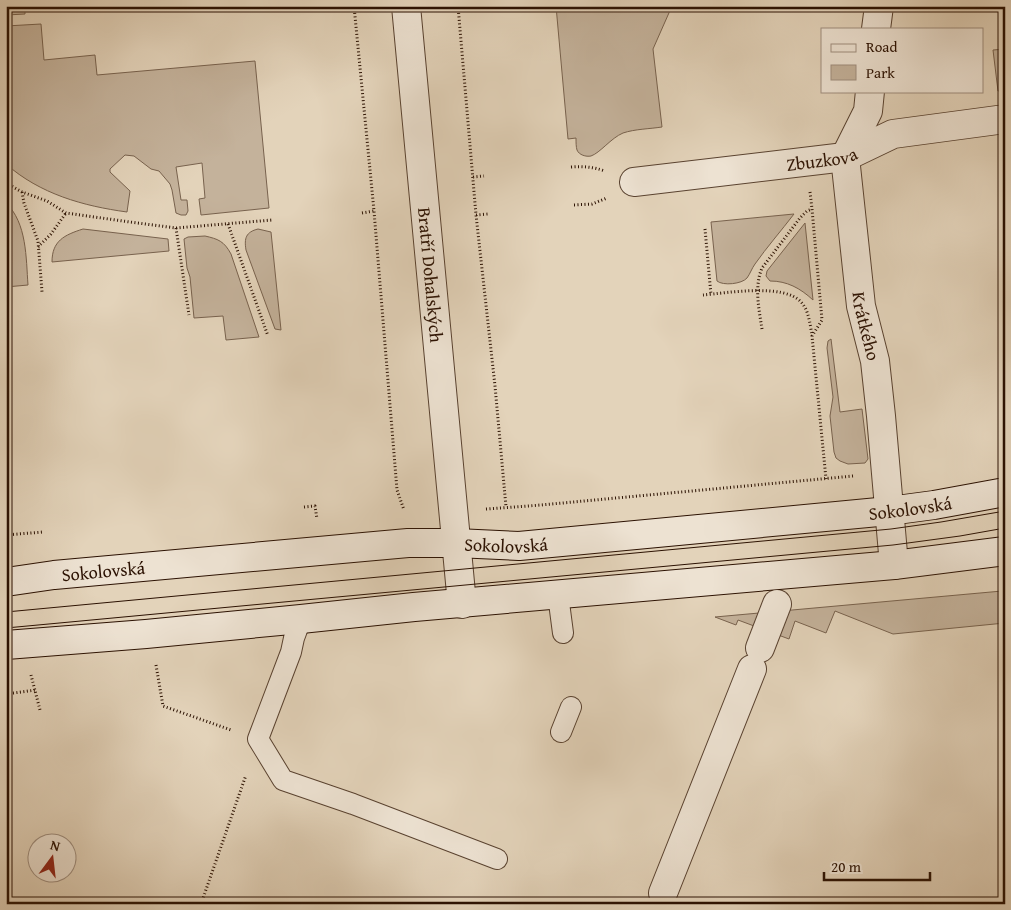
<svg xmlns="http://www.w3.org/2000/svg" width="1011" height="910" viewBox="0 0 1011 910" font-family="'Gentium Book Plus',serif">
  <rect width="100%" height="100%" fill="#e3d3ba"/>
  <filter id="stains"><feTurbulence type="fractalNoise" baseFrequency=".004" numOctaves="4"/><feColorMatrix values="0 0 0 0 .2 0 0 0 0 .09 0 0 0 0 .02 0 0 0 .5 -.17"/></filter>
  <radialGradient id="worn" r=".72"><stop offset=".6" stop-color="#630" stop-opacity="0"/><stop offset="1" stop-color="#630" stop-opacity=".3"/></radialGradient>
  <path fill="#c4b29b" stroke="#78624e" d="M6 6H25V14L6 15Z
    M556 6H672L653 49 662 127C649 129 635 129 623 133 611 138 600 153 591 156 586 157 579 155 577 150 576 147 576 142 576 138L568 139Z
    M41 24 44 60 95 55 97 75 255 61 269 208 201 215 199 199 205 198 202 163 176 167 181 200H187L188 211 186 215H181L176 213 172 190 170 184 159 171 151 169 134 156 125 155 110 169V172L130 191 127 212C83 206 40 194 6 164V26Z
    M1005 49V90L998 91 993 50Z
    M6 203C27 223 26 258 28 285L6 287Z
    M794 214C781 231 767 247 755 264 752 268 750 274 747 278 742 284 723 286 717 281L711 222Z
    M805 223 813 300C800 288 787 281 770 281L766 276 767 271Z
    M83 229 168 239 169 251 52 262C52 241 64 235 83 229Z
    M258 229 271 232 281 330 275 329 246 250C244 238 246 232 258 229Z
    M205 236C218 239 224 241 231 254L259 337 226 340 223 316 194 318 190 277 187 268 184 239 188 237Z
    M831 339 840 412 862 409 868 459 865 463 848 464 840 461 836 458 834 452 830 416 833 397 827 348 828 341Z
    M1002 591H1005V623L893 634 835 611 826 633 795 621 789 639 738 620 736 625 715 617Z"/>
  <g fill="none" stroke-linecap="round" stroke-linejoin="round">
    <defs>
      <path id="lane" d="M558 595 563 633
        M301 619 294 638 291 652 258 739 283 780 353 804 497 859
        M561 732 571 707"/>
      <g id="street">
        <path id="s1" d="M406 6 462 604"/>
        <path d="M876 29 879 6"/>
        <path id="s2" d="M870 91 868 111 845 157 861 306 875 361 881 416 894 565"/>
        <path id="s3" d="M634 182 845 157 893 134 1005 119"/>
        <path d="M760 648 777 604"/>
        <path d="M663 893 752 669"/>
      </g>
      <g id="secondary">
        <path id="s4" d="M6 582 54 575 408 543H456L519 546 889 511 934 505 1005 492"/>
        <path d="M6 645 146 634 301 619 414 607 894 565 1005 551"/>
      </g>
    </defs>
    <use href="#lane" stroke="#594230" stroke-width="22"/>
    <use href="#street" stroke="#594230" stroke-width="30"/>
    <use href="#secondary" stroke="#2b1102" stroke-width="30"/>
    <path stroke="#2b1102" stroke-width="3" stroke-dasharray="1 2.5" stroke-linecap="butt" d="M354 6 374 211 397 490 404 510
      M458 6 476 215 495 386 506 507
      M571 167C583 166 593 167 605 171
      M473 177 484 176
      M6 183 22 192 47 201 66 213 130 222 176 228 272 220
      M22 192 24 203 38 241 42 292
      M810 192 812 209
      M574 205 592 204 607 198
      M362 213 374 211
      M476 215 488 214
      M228 224 268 336
      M176 228 189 315
      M705 229 711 295
      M38 247 51 234 66 213
      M703 295C727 293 784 283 801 302 809 310 810 325 812 335
      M762 329C759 309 754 287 762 268L800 218 807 211 812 209 822 320 812 336 826 479
      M304 507 315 506 317 519
      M486 509 541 505 853 476
      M6 535 43 532
      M156 665 163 706 231 730
      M31 675 40 710
      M6 694 36 690
      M201 904 246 775"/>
    <use href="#lane" stroke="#ede2d2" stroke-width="20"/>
    <use href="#street" stroke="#ede2d2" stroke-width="28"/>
    <use href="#secondary" stroke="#ede2d2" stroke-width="28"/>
    <path stroke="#2b1102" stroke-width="1" d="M6 612 891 529 941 522 1005 511
      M6 628 893 545 960 536 1005 528"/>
  </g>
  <g text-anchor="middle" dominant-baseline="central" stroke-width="4" stroke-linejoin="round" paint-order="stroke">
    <g font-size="18" fill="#2b1102" stroke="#ede2d2">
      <text stroke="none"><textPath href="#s3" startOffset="189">Zbuzkova</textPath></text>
      <text stroke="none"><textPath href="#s1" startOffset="270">Bratří Dohalských</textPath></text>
      <text stroke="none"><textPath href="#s2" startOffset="242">Krátkého</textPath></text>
      <text stroke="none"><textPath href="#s4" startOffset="908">Sokolovská</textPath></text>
      <text stroke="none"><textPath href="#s4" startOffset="502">Sokolovská</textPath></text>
      <text stroke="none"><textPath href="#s4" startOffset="98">Sokolovská</textPath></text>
    </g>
  </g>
  <rect width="1011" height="910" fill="none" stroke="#e3d3ba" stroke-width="25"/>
  <rect x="8" y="8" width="996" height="895" fill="none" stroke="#2b1102" stroke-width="2.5"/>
  <rect x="12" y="12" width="986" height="885" fill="none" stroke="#2b1102"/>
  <rect x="821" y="28" width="162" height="65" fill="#ede2d2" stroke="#9f8e7f"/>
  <rect x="831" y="44" width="25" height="8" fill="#ede2d2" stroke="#9f8e7f"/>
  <text x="866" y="52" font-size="15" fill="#2b1102">Road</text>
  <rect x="831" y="65" width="25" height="15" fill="#c4b29b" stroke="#9f8e7f"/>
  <text x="866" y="78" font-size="15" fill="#2b1102">Park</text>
  <g transform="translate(52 858) rotate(15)"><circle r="24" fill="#ede2d2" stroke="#9f8e7f"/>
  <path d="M0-4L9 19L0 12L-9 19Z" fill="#8f2418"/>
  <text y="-8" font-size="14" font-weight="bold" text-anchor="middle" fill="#2b1102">N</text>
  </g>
  <path d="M824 872v8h106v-8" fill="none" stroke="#2b1102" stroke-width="2.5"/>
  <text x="831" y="872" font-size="15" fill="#2b1102" stroke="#ede2d2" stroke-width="4" paint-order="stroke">20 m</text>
  <rect width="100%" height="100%" filter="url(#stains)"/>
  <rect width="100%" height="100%" fill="url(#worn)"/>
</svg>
